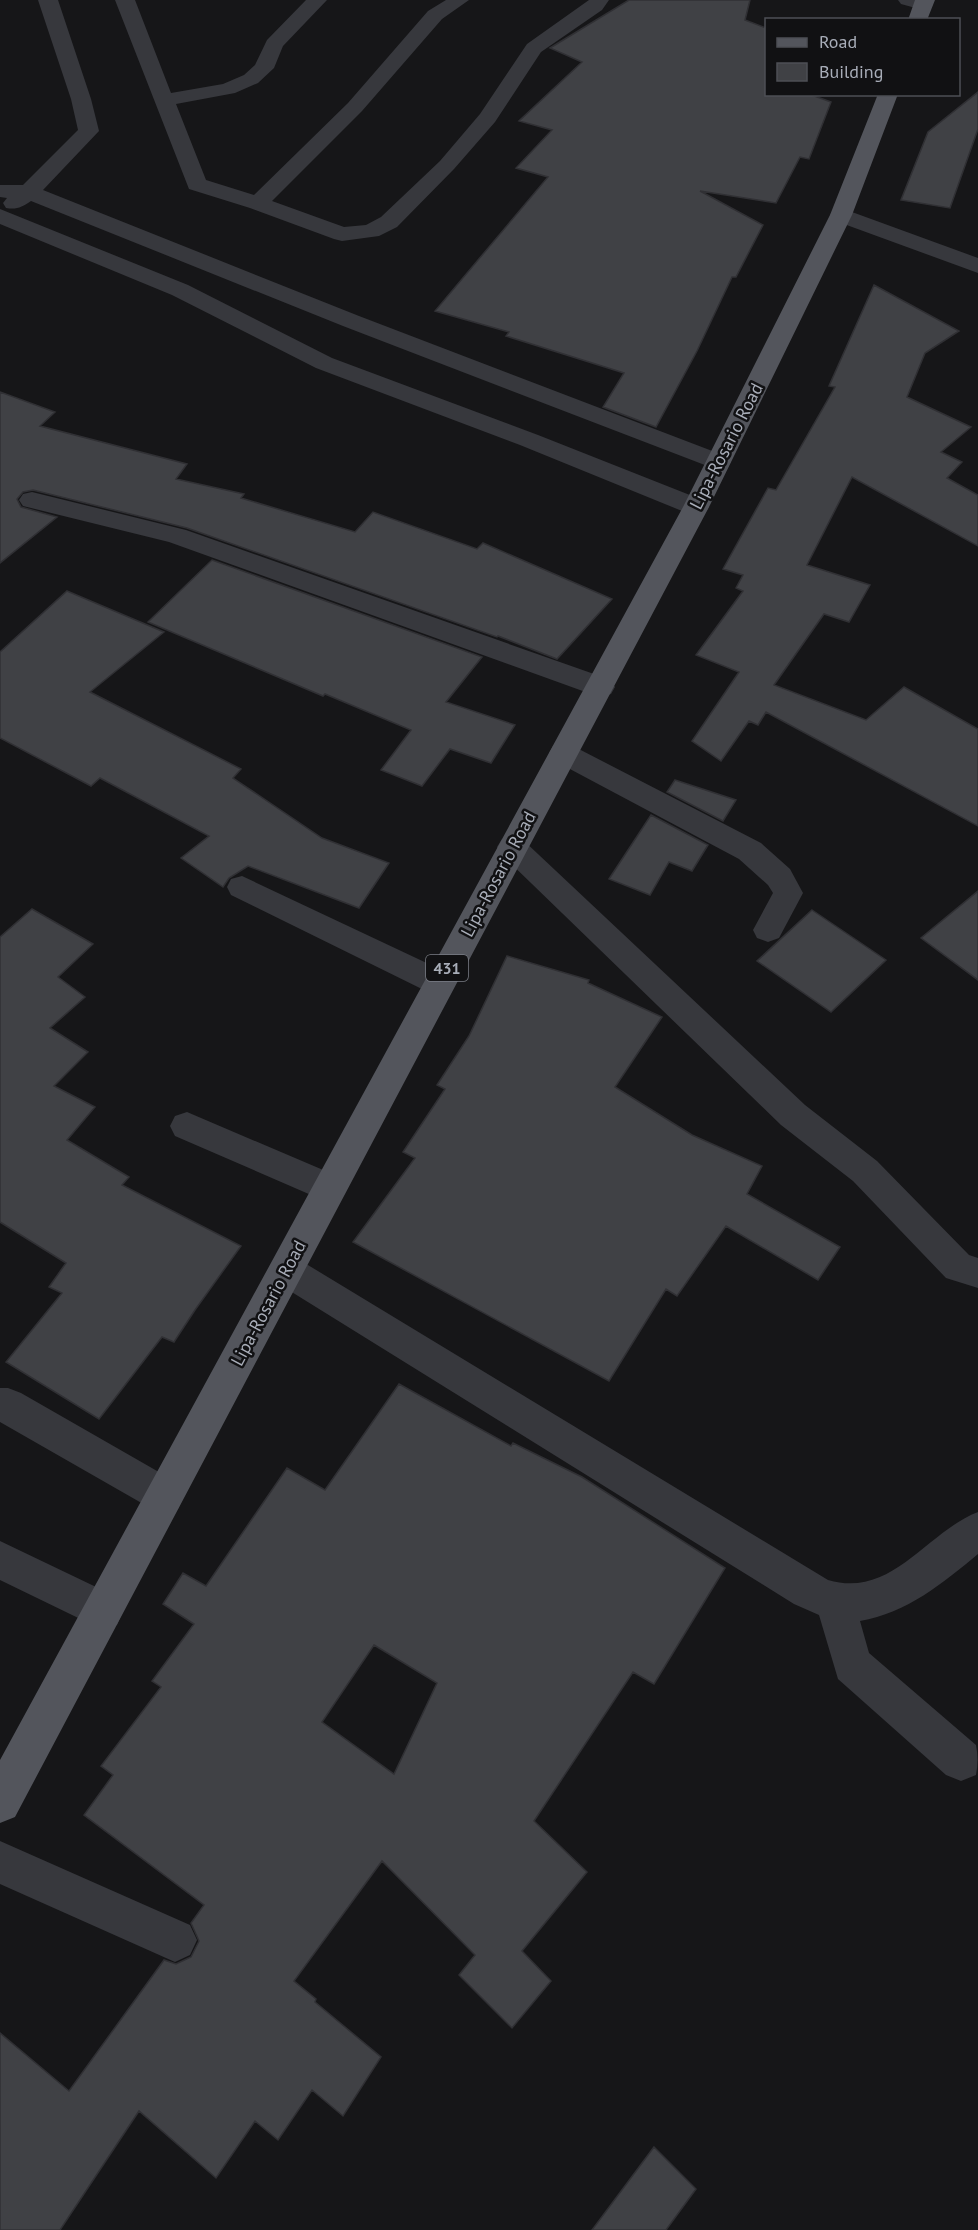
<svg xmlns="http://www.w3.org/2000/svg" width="978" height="2230" viewBox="0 0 978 2230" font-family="'PT Sans',sans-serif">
  <rect width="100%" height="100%" fill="#161618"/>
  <path fill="#404145" stroke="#303034" stroke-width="1.5" fill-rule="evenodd" d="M629 0H750L745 20 766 28V94H809L831 102 809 159 800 157 776 203 700 191 763 225 736 277H732L697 351 656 427 603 407 624 373 506 336 509 332 435 311 548 177 516 168 552 130 519 121 582 62 550 48Z
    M978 92V129L950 208 901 200 928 132Z
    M874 285 959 331 925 353 907 397 971 427 941 452 962 462 947 478 978 495V546L852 477 807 565 870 585 849 622 824 614 774 685 866 720 904 687 978 729V826L766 712 758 725 749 721 721 761 692 741 739 672 696 655 743 591 736 588 743 575 723 569 768 488 776 490 835 387 829 386Z
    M0 392 55 412 40 426 187 464 176 479 244 494 241 498 355 532 373 512 477 549 483 543 612 599 557 659 498 636 497 637 187 528 33 490 23 492 17 499 21 507 57 517 0 563Z
    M212 560 482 657 446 702 515 725 491 763 450 749 422 786 381 770 411 730 325 694 323 696 148 622Z
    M67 591 164 632 90 692 241 769 233 778 322 838 389 863 359 908 248 866 229 878 223 887 181 858 209 836 100 778 91 786 0 738V652Z
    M675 780 736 800 723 821 667 792Z
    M651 815 708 845 692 871 669 862 650 895 609 879Z
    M978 891V980L921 938Z
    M32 909 93 944 58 977 85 997 50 1028 88 1052 54 1086 95 1107 67 1140 129 1177 122 1185 241 1246 195 1310 174 1342 162 1337 99 1419 6 1362 62 1293 49 1287 66 1263 0 1222V937Z
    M812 910 886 960 831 1012 757 961Z
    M507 956 589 980 588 983 662 1017 615 1087 692 1135 762 1166 747 1194 840 1247 818 1280 726 1226 677 1296 666 1289 609 1381 353 1242 415 1158 403 1152 445 1089 437 1085 469 1036Z
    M399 1384 511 1446 513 1443 582 1477 725 1568 654 1684 633 1672 534 1821 587 1872 522 1951 551 1981 512 2028 459 1975 475 1955 382 1861 294 1981 316 1999 315 2002 381 2057 343 2116 312 2090 278 2140 255 2121 216 2178 139 2111 60 2230H0V2033L69 2091 164 1960 176 1964 191 1957 199 1941 191 1923 204 1905 84 1815 113 1775 101 1766 161 1687 152 1681 194 1624 163 1604 183 1573 206 1586 287 1468 325 1490ZM374 1645 437 1683 394 1774 322 1722Z
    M654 2147 696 2189 666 2230H592Z"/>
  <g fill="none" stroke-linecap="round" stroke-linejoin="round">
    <path fill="#37383d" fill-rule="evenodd" d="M38 0H58L91 99 99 131 43 190 359 316 728 457 731 462 728 467 719 470 710 467 343 326 31 201C22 207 17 210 6 208L3 203 7 198 0 197V185H23L78 130 71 99Z
      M115 0H135L171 93 223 84 244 75 255 65 267 40 306 0H327L283 46 274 68 258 83 235 93 176 104 206 180 254 195 348 103 428 11 446 0H469L442 19 362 111 272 201 344 227 366 225 381 217 440 161 480 114 527 44 589 0H609L602 10 541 52 495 122 454 169 397 227 379 236 342 241 334 239 250 208 189 189Z
      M898 0H930L933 4 930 8 923 10 901 4Z
      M841 208 978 258V273L833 220 830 215 833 210Z
      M0 209 188 285 332 358 538 435 705 501 709 507 705 513 696 515 687 513 520 445 316 368 172 295 0 224Z
      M32 492 186 530 611 680 615 687 611 694 601 697 591 694 169 542 23 506 19 500 23 494Z
      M563 743 573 746 761 843 790 869 803 893 779 938 768 942 757 938 753 930 773 893 768 885 739 859 553 760 549 753 553 746Z
      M512 836 522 839 805 1105 877 1161 969 1255 978 1258V1288L946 1278 853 1181 781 1125 502 855 497 847 502 839Z
      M242 876 450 974 455 983 450 992 439 995 428 992 231 895 227 887 231 879Z
      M187 1112 342 1178 347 1188 342 1198 330 1202 318 1198 175 1136 170 1126 175 1116Z
      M286 1255 298 1259 828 1580C892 1599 926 1532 978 1512V1554C943 1583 907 1613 860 1621L869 1653 976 1745C978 1755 978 1765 976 1775L961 1781 946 1775 838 1679 819 1615 794 1604 274 1281 269 1270 274 1259Z
      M0 1388H8L21 1393 178 1483 184 1496 178 1509 165 1514 152 1509 0 1422Z
      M0 1541 117 1597 123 1611 117 1625 103 1630 0 1580Z
      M0 1841 190 1925 197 1940 190 1955 175 1962 0 1884Z"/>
    <path fill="#53555c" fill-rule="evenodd" d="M915 0H935L927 20H908Z
      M878 94H898L852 215 709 507 15 1817 0 1823V1760L683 507 830 215Z"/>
  </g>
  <g text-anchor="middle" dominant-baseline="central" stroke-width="5" stroke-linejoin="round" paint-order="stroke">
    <rect fill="#111113" stroke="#7b7e86" stroke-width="1.5" x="426" y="955" width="42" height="26" rx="4.5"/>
    <g font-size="16" font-weight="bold" fill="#a8adb8">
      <text x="447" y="968">431</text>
    </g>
    <g font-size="18" fill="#a8adb8" stroke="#111113">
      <text transform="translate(726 446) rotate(-63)">Lipa-Rosario Road</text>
      <text transform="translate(498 874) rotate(-62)">Lipa-Rosario Road</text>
      <text transform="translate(268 1303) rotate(-62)">Lipa-Rosario Road</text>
    </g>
  </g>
  <rect x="765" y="18" width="195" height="78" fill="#111113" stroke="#4d4f55" stroke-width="1.5"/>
  <rect x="777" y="38" width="30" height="9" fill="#53555c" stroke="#4d4f55" stroke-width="1.5"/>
  <text x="819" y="48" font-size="18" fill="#a8adb8">Road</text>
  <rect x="777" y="63" width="30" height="18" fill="#404145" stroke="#4d4f55" stroke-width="1.5"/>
  <text x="819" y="78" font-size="18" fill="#a8adb8">Building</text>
</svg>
